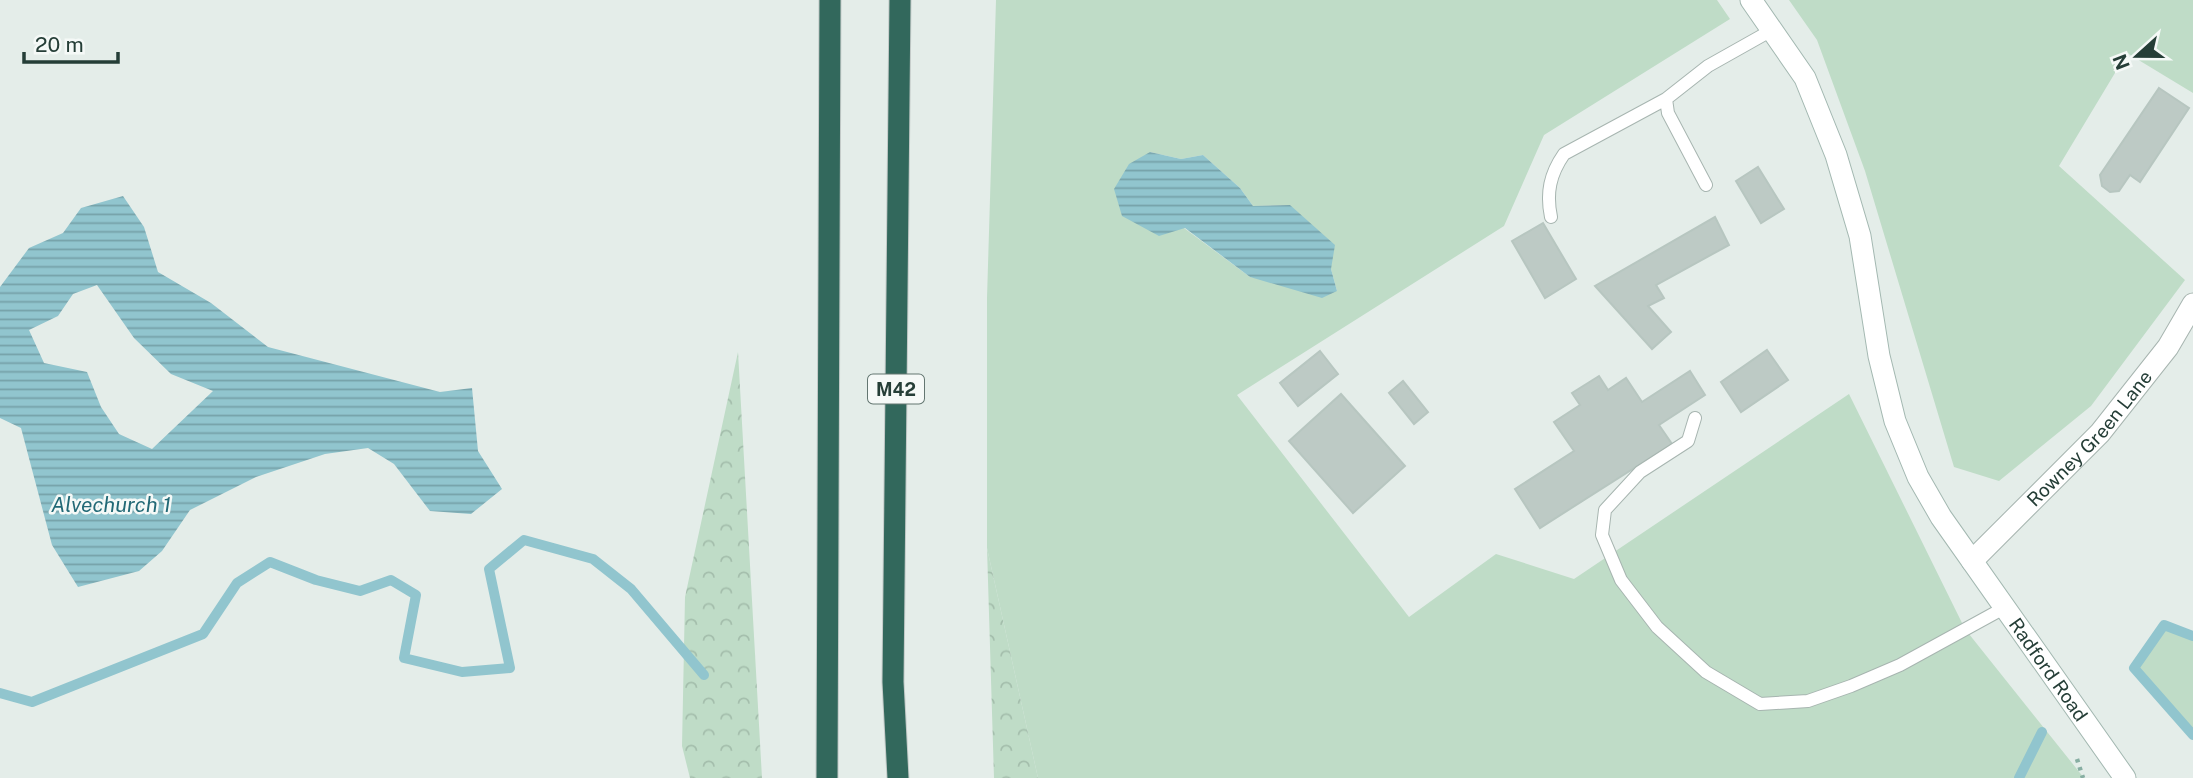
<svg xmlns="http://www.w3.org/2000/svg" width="2193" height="778" viewBox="0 0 2193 778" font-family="'Public Sans',sans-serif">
  <defs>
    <pattern id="forest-crowns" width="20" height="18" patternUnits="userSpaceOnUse" patternTransform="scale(1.75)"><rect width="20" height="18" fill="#bfdcc7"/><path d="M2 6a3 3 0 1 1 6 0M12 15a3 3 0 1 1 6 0" fill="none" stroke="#a4beac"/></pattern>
    <pattern id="water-rules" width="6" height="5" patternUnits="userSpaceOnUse" patternTransform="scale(1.75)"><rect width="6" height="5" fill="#91c5ce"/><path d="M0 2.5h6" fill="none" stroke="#76a1a8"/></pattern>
  </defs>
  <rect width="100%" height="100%" fill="#e4ede9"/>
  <path fill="#bfdcc7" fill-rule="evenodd" d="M996 0H1717L1730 19 1544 135 1504 226 1237 395 1409 617 1496 554 1574 579 1849 394 1965 629 2084 778H1038L987 548V298ZM1150 152 1181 159 1203 155 1240 188 1253 206 1290 205 1331 269 1337 291 1250 277 1184 228Z
    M1789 0H2193V93L2127 53 2059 166 2185 280 2091 406 1999 481 1954 467 1865 171 1817 40Z
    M2164 625 2193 636V735L2134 668Z"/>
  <path fill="url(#forest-crowns)" d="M738 352 762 778H690L682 746 685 597Z
    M987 548 1038 778H994Z"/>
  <path fill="url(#water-rules)" fill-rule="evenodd" d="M1150 152 1181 159 1203 155 1240 188 1253 206 1290 205 1335 245 1331 269 1337 291 1322 298 1250 277 1185 228 1159 236 1122 216 1114 189 1129 164Z
    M123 196 144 227 158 272 211 303 268 347 440 392 472 388 478 451 502 489 471 514 430 511 394 464 368 448 325 454 256 477 190 510 162 551 139 571 78 587 52 545 21 428 0 418V287L29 248 63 233 81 208ZM97 285 134 338 171 374 213 391 152 449 119 434 101 407 87 372 44 363 29 330 58 316 73 294Z"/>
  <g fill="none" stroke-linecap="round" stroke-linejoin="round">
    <path stroke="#91c5ce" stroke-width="10" d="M2193 636 2164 625 2134 668 2193 735
      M0 693 32 702 203 634 237 583 270 562 316 580 360 591 391 580 416 595 404 658 462 672 510 668 489 569 524 540 593 559 631 589 704 675
      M2019 778 2042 732"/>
  </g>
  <path fill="#bdcac5" stroke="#b7c6c0" stroke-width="2" d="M2159 88 2189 108 2140 182 2130 175 2119 191 2110 192 2102 186 2100 175Z
    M1758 167 1784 209 1761 223 1736 181Z
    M1715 217 1729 245 1656 285 1664 298 1648 306 1671 332 1652 349 1595 286Z
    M1543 223 1576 279 1545 298 1512 241Z
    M1767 350 1788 380 1741 412 1721 382Z
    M1320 351 1338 374 1298 406 1280 383Z
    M1690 371 1705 395 1659 425 1672 444 1540 528 1515 489 1574 451 1554 422 1580 405 1572 393 1599 376 1608 390 1626 378 1642 402Z
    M1403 381 1428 412 1414 424 1389 393Z
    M1341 394 1405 466 1353 513 1289 441Z"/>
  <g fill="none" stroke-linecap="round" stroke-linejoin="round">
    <defs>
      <path id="lane" d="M1706 185 1668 113 1666 99 1708 66 1772 30
        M1551 217C1546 193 1550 174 1564 154L1666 99
        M1695 418 1688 441 1640 472 1605 510 1602 535 1621 580 1657 627 1706 672 1760 704 1808 701 1851 686 1900 665 2004 608"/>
      <g id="street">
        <path id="s1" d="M1972 561 2100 433 2168 347 2193 304"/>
      </g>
      <g id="secondary">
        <path id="s2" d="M1751 0 1805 78 1836 155 1860 236 1879 356 1895 421 1918 477 1941 517 2125 778"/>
      </g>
      <path id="highway" d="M827 778 830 0
        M898 778 893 682 900 0"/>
    </defs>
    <use href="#lane" stroke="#a7b5b0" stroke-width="14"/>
    <use href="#street" stroke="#a7b5b0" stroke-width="23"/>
    <use href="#secondary" stroke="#a3b8b1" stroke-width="23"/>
    <use href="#highway" stroke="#c2c9c7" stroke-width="23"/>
    <path stroke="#87aea2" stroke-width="4.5" stroke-dasharray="3.5 5" stroke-linecap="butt" d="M2077 759 2083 778"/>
    <use href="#lane" stroke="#fff" stroke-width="12"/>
    <use href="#street" stroke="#fff" stroke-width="21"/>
    <use href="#secondary" stroke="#fff" stroke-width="21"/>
    <use href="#highway" stroke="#32685c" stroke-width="21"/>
  </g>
  <g text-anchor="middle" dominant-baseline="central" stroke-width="5" stroke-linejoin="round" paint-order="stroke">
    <rect fill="#f5f9f7" stroke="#637671" stroke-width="2" x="868" y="374.5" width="56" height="29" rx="5"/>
    <g font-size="18" font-weight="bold" fill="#253e37">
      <text x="896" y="389">M42</text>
    </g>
    <g font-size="19" fill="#253e37" stroke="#f5f9f7">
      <text stroke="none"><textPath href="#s1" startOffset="170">Rowney Green Lane</textPath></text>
      <text stroke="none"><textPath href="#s2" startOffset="744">Radford Road</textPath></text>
    </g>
    <g font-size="21" font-style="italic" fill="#226976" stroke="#f5f9f7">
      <text x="111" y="504">Alvechurch 1</text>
    </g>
  </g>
  <g transform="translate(2137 56) rotate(249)" stroke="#f5f9f7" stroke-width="5" paint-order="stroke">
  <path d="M0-5L12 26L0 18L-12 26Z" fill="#253e37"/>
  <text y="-10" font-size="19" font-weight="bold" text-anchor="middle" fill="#253e37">N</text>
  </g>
  <path d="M24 52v10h94v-10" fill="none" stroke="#253e37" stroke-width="3.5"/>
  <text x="35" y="52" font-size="21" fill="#253e37" stroke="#f5f9f7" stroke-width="5" paint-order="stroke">20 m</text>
</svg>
